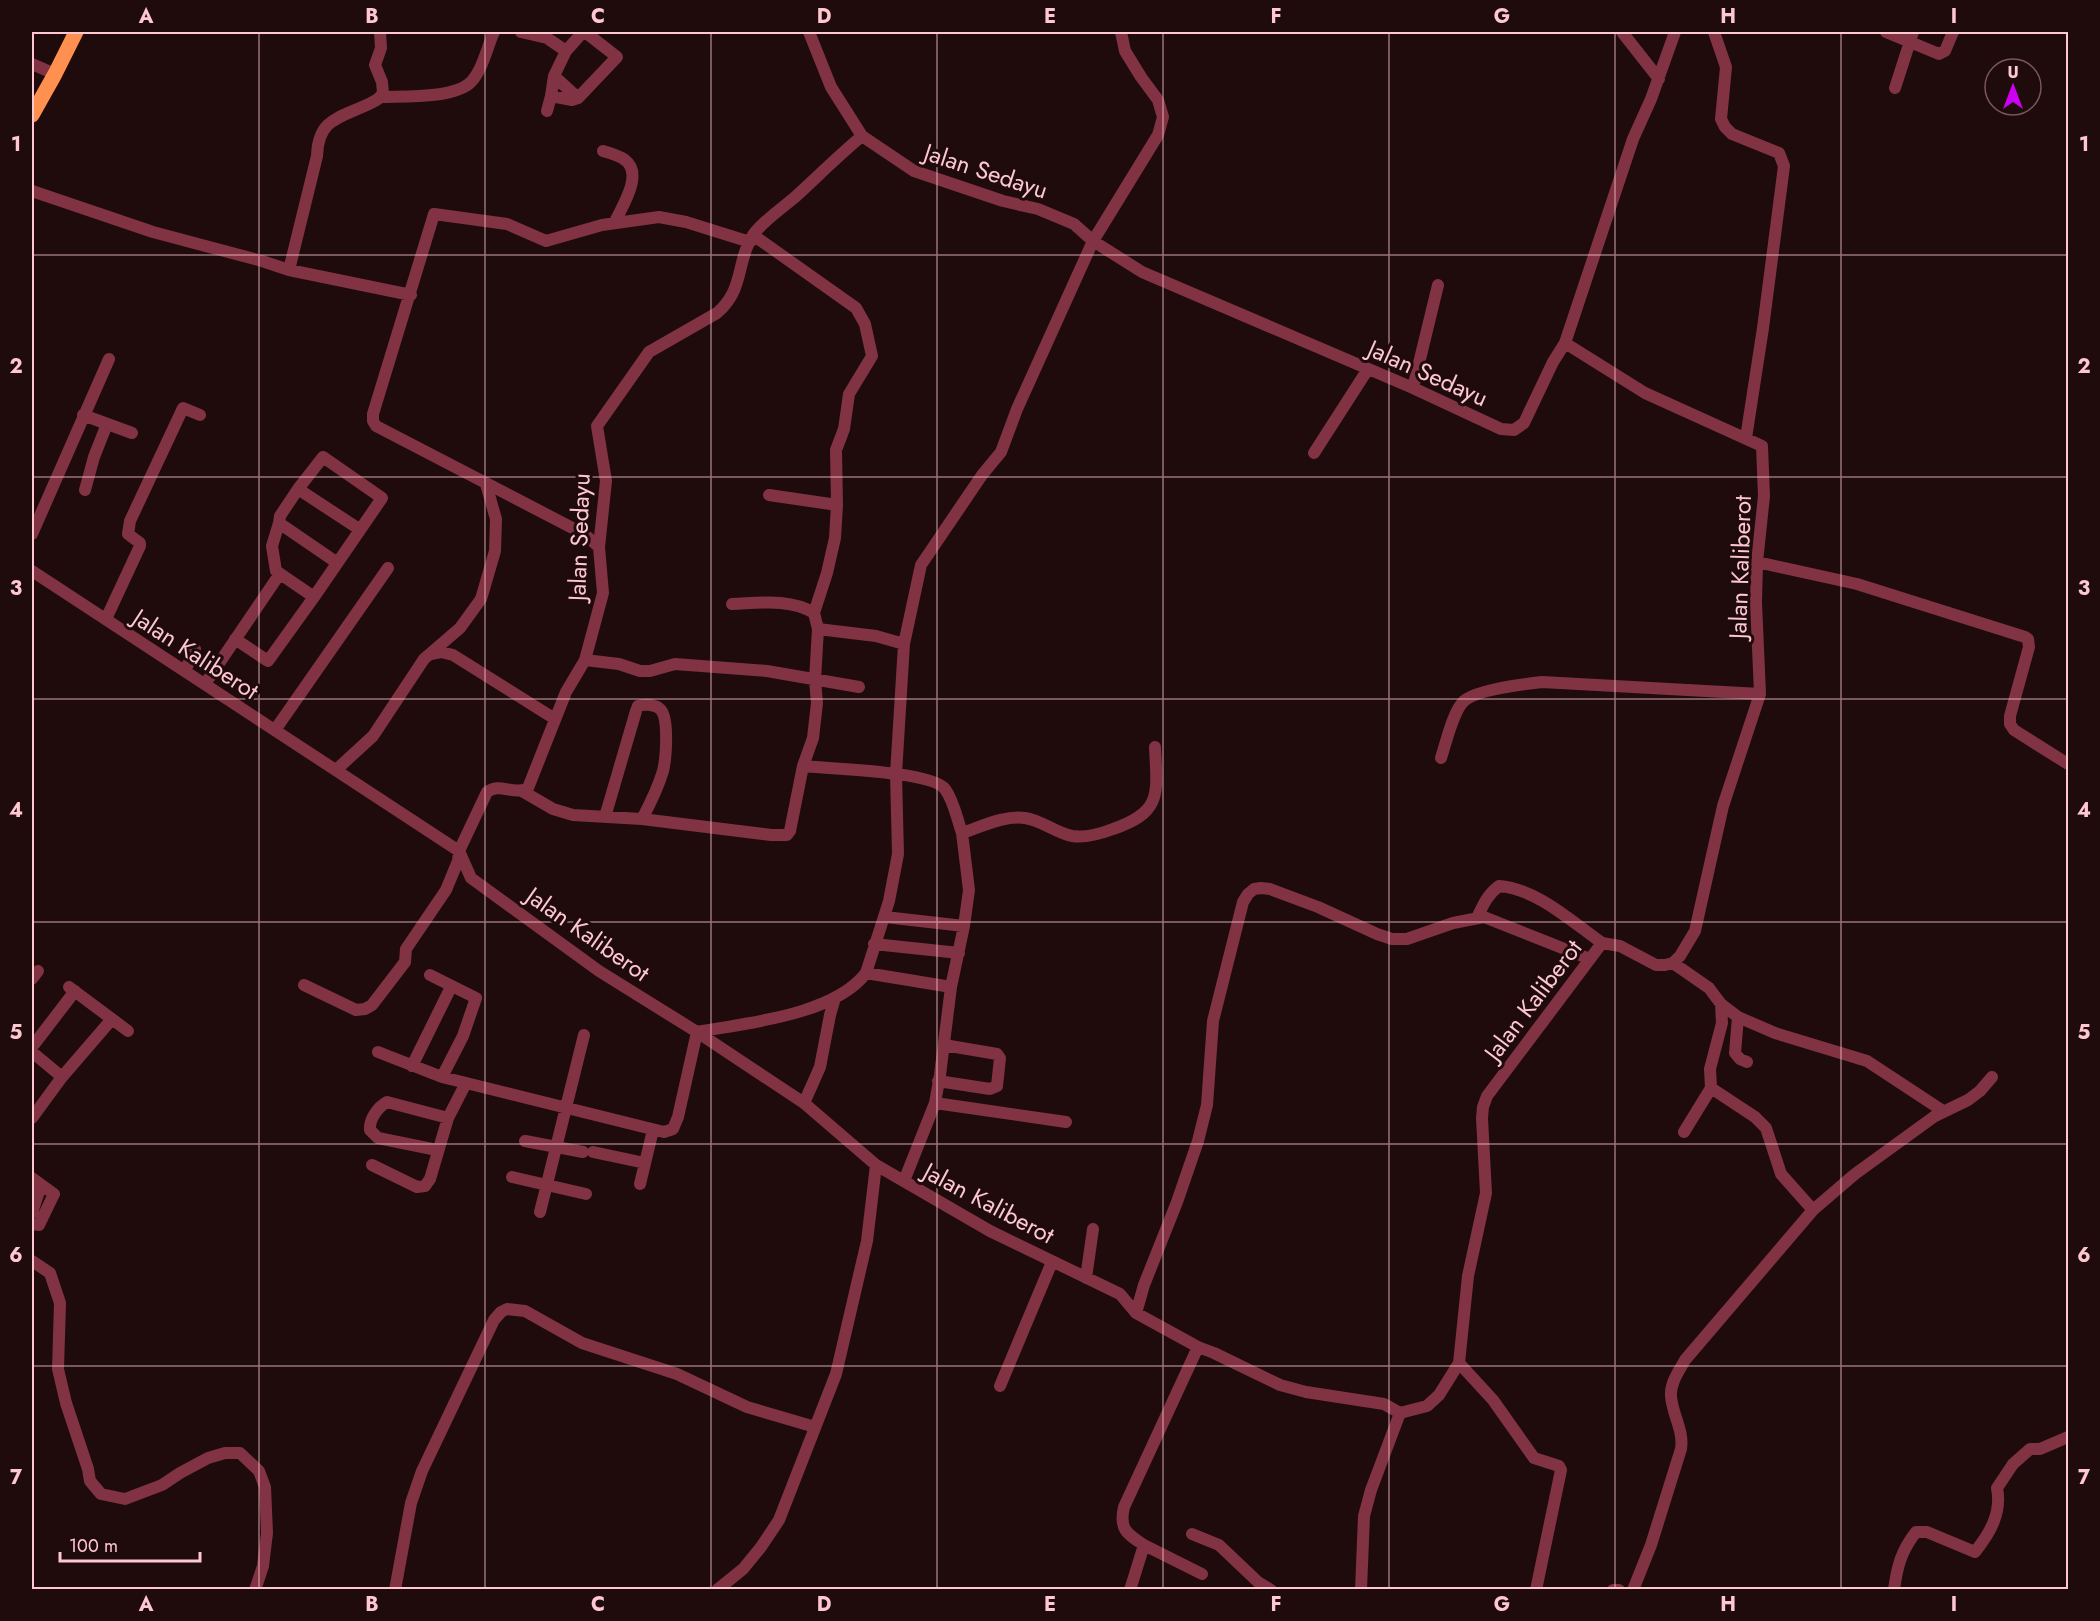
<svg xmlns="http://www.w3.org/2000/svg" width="2100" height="1621" viewBox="0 0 2100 1621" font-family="Jost,sans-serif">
  <rect width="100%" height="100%" fill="#1f0b0c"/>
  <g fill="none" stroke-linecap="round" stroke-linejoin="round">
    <path stroke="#813243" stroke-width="12" d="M521 32 547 38 566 51 583 32
      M809 32 831 87 862 136 914 171 1003 201 1038 209 1074 224 1093 241 1142 272 1413 388 1501 429 1514 430 1524 423 1553 362 1565 343 1633 139 1651 99 1675 32
      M1622 32 1659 79
      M1714 32 1726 67 1721 119 1725 127 1732 134 1779 153 1784 166 1763 328 1746 438
      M1886 32 1939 54 1945 51 1953 32
      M32 64 55 74
      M554 76 578 98
      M1895 88 1913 32
      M551 96 554 76 566 51
      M381 97C403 96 454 99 471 82 483 69 487 47 494 32
      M547 111 551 96 572 100 578 98 617 57 585 32
      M603 151C610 153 620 156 625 160 644 174 622 206 615 222
      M32 191 153 232 262 261 289 270 411 295
      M753 235 856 308 865 324 872 356 849 394 844 429 836 450 837 505 835 538 827 573 814 613 818 629
      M289 270 317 156C318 119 339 118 369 104 375 101 380 99 383 93L382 82 375 65 381 48 380 32
      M1413 388 1438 285
      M83 415 132 433
      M1314 453 1368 369
      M85 490 94 457 107 424
      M769 495 837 505
      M279 523 280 516 298 489
      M32 534 109 359
      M599 547 584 534 376 426 373 421V414L434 214 507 224 546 241 602 225 659 217 686 222 750 242
      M1757 562 1857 584 2025 637 2028 639 2029 647 2010 716V724L2014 730 2068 764
      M32 571 459 851 471 878 599 971 697 1032 804 1103 876 1165 990 1231 1120 1294 1136 1313 1198 1347 1214 1353 1280 1385 1306 1392 1384 1404 1400 1413 1427 1406 1439 1395 1459 1363 1468 1276 1486 1193 1482 1118 1483 1107 1487 1096 1602 943 1620 946 1656 965H1665L1673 963 1680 956 1695 931 1723 806 1760 694 1756 602 1757 562 1764 496 1762 446 1645 393 1565 343
      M314 597 382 498 323 457 298 489 359 529
      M732 604C759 603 790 598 814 613
      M106 619 140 546V543L128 534 130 521 183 408 200 415
      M235 639 268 661 314 597 276 571 272 546 279 523 336 562
      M431 654 441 652 453 655 555 719
      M585 660 619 664 640 671H650L675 664 767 671 859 687
      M185 671 195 649
      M205 684 279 575
      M275 730 388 568
      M1441 758C1446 743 1453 711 1464 701 1476 690 1524 684 1542 682L1760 694
      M803 766C829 769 931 771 945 789 954 801 957 819 962 833
      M336 770 373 736 424 659 460 628 481 599 495 551 496 519 486 484
      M522 791 553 809 573 815 642 819 771 835H787L790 831 803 766 813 738 817 703 815 680 818 629 876 636 904 644
      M605 817 636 711 638 706C644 704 656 704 661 710 669 720 666 759 663 771 658 788 650 804 642 819
      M885 917 964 926
      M1477 918C1483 905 1487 895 1499 886 1537 889 1571 921 1602 943
      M874 944 959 953
      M1673 963 1709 988 1721 1004 1738 1017 1775 1033 1867 1061 1943 1111
      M866 973 951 987
      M430 975 476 998 463 1036 442 1077
      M32 979 38 971
      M304 985 356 1010 365 1009 372 1005 405 962 406 949 446 890 458 861 459 851 487 792C500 782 513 796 528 788L566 692 585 660 603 593 599 547 606 481 597 426 649 352 717 313C745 289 736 261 753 235 763 221 781 209 794 198 817 177 838 156 862 136
      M69 987 128 1031
      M1721 1004 1722 1023 1710 1069 1711 1088 1755 1117 1766 1128 1781 1174 1813 1210
      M1738 1017 1735 1053 1740 1059 1747 1062
      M32 1047 75 991
      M32 1052 62 1077
      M378 1052 442 1077 664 1132 673 1129 678 1117 697 1032C747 1023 834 1015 866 973L889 901 898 854 896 774 904 644 921 565 982 475 1001 452 1017 409 1093 241 1158 135 1163 117 1158 100 1141 77 1125 51 1121 32
      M412 1066 451 987
      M938 1081 990 1089 997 1086 1000 1058 997 1054 944 1045
      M804 1103 820 1067 830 1015 835 998
      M935 1103 1066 1122
      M32 1118 62 1077 112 1019
      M1684 1132 1711 1088
      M525 1141 583 1152
      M437 1150 378 1138 370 1130C369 1119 378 1107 387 1102L448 1118
      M593 1152 645 1163
      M372 1165 417 1187 425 1186 430 1179 448 1118 466 1083
      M512 1177 586 1194
      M32 1178 54 1194 39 1225 32 1224
      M904 1181 935 1103 940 1075 951 987 964 926 969 890 962 833C981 827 1004 815 1025 818 1041 820 1056 833 1072 836 1086 838 1100 834 1113 829 1163 812 1157 793 1155 747
      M640 1184 653 1130
      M540 1212 584 1035
      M32 1213 41 1185
      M32 1261 50 1273 60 1303 58 1369 66 1403 88 1469 90 1481 101 1494 125 1499 162 1485 180 1473 208 1458 225 1453H240L259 1471 265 1487 267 1533 263 1566 255 1590
      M1086 1278 1093 1229
      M1136 1313 1144 1285 1177 1202 1198 1141 1207 1105 1213 1021 1243 902 1248 894 1254 889 1261 888 1270 889 1318 907 1377 934 1392 939H1407L1453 923 1484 917 1590 959
      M1459 1363 1493 1400 1534 1458 1559 1466 1561 1470 1536 1590
      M1000 1386 1052 1262
      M1192 1534 1219 1545 1258 1582 1271 1590
      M1144 1545 1202 1574
      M395 1590 411 1503 422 1471 494 1320 501 1312 507 1309 525 1311 582 1343 677 1374 747 1407 815 1427
      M717 1590 743 1569 761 1547 779 1520 836 1374 867 1241 876 1165
      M1130 1590 1144 1545C1126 1534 1119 1528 1124 1507L1198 1347
      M1361 1590 1364 1516 1371 1490 1400 1413
      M1613 1590H1619
      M1633 1590 1651 1545 1681 1449C1684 1430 1672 1414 1671 1396 1670 1383 1679 1371 1685 1360L1813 1210 1855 1174 1935 1116 1968 1100 1980 1091 1992 1077
      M1894 1590C1897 1567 1901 1551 1916 1532H1927L1975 1552C1990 1533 2002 1513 1997 1488L2013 1464 2030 1449H2040L2068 1437"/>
    <path stroke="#ff904f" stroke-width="15" d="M32 115 55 74 76 32"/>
  </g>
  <path fill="none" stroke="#ffc8d0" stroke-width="1.5" stroke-opacity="0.55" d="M259 32V1590M485 32V1590M711 32V1590M937 32V1590M1163 32V1590M1389 32V1590M1615 32V1590M1841 32V1590M32 255H2068M32 477H2068M32 699H2068M32 922H2068M32 1144H2068M32 1366H2068"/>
  <g text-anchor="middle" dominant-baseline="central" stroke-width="6" stroke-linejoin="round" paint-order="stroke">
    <g font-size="24" fill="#ffc8d0" stroke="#1f0b0c">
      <text transform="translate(986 171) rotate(18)">Jalan Sedayu</text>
      <text transform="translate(1428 373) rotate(24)">Jalan Sedayu</text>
      <text transform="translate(579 537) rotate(-88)">Jalan Sedayu</text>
      <text transform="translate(1740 567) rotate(-88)">Jalan Kaliberot</text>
      <text transform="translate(196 654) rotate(33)">Jalan Kaliberot</text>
      <text transform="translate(588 934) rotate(35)">Jalan Kaliberot</text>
      <text transform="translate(1533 1000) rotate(-53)">Jalan Kaliberot</text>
      <text transform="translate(989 1203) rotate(28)">Jalan Kaliberot</text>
    </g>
  </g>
  <rect width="2100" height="1621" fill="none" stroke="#1f0b0c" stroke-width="66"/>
  <g transform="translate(2013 87)"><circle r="28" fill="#1f0b0c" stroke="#79575a" stroke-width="1.5"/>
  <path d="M0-4.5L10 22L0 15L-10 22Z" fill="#cd00f3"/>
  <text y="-9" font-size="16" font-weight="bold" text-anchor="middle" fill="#ffc8d0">U</text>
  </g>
  <path d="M60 1552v9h140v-9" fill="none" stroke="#ffc8d0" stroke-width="3"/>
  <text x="69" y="1552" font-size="18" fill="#ffc8d0" stroke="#1f0b0c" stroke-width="4.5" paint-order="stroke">100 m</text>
  <rect x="33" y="33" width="2034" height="1555" fill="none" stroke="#ffc8d0" stroke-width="2"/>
  <g font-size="20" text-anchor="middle" font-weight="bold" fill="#ffc8d0">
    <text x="146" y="23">A</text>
    <text x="372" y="23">B</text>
    <text x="598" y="23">C</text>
    <text x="824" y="23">D</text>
    <text x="1050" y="23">E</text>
    <text x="1276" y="23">F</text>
    <text x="1502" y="23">G</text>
    <text x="1728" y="23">H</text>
    <text x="1954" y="23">I</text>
    <text x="16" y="151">1</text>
    <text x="2084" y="151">1</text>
    <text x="16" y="373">2</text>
    <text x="2084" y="373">2</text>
    <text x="16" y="595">3</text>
    <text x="2084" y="595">3</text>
    <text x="16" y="817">4</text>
    <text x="2084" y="817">4</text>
    <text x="16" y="1039">5</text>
    <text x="2084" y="1039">5</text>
    <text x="16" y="1262">6</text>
    <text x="2084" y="1262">6</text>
    <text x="16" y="1484">7</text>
    <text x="2084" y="1484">7</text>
    <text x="146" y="1611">A</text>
    <text x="372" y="1611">B</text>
    <text x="598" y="1611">C</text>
    <text x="824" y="1611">D</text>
    <text x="1050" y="1611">E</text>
    <text x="1276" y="1611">F</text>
    <text x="1502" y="1611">G</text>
    <text x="1728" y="1611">H</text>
    <text x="1954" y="1611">I</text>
  </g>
</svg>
